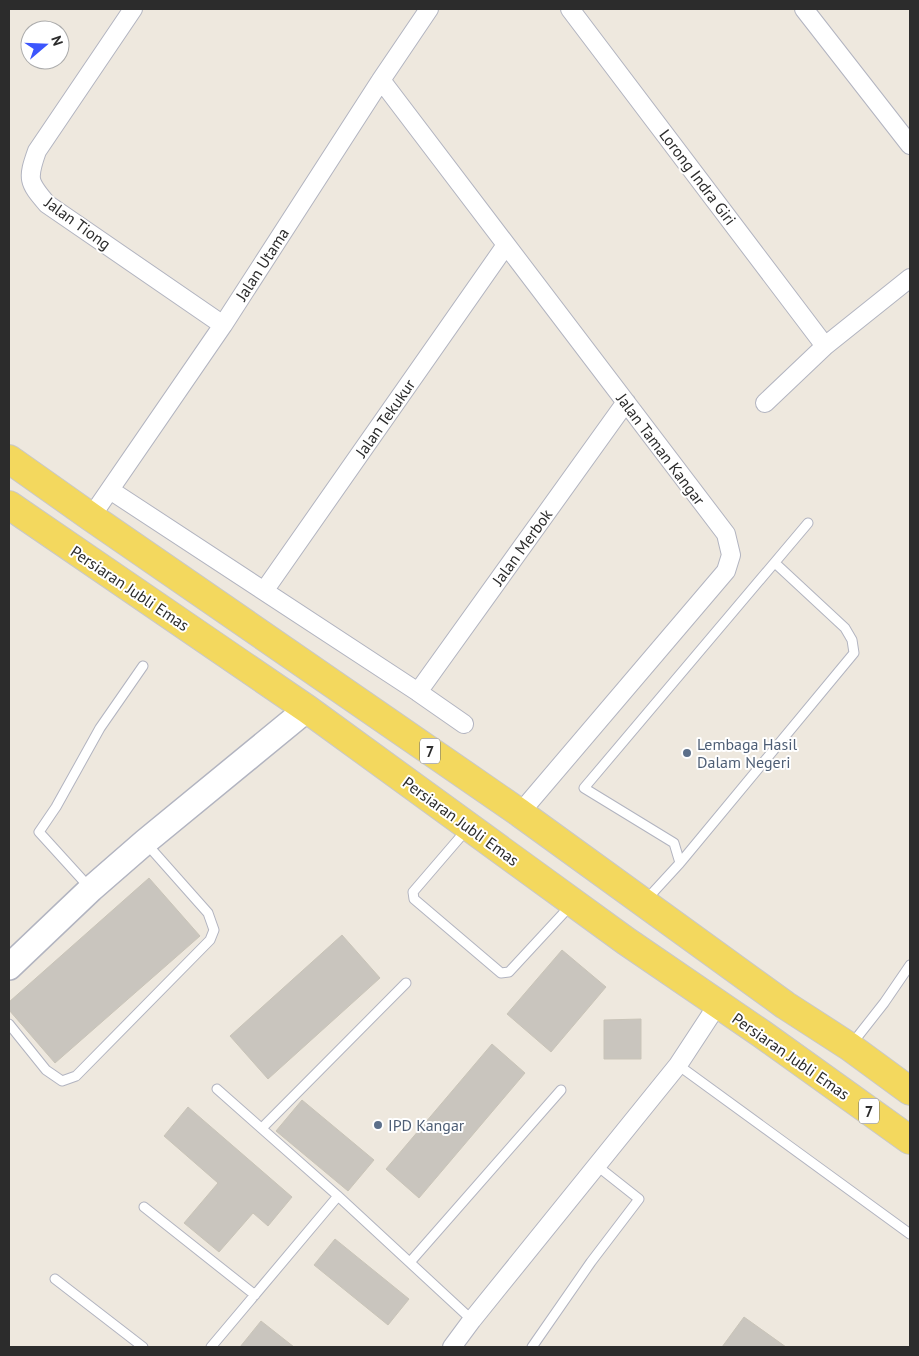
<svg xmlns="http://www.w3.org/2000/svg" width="919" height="1356" viewBox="0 0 919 1356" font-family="'PT Sans',sans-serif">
  <rect width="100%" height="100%" fill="#eee8de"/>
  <path fill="#c9c5be" stroke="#c9c4b8" d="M149 878 200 936 55 1063 9 1010V1002Z
    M342 935 380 978 268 1079 230 1036Z
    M562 950 606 987 551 1052 507 1014Z
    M641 1019V1059H604V1020Z
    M492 1044 525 1073 419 1198 386 1169Z
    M302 1100 374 1160 348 1191 276 1131Z
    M188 1107 292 1197 268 1226 253 1213 219 1252 184 1223 218 1183 164 1136Z
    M335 1239 409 1299 388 1325 314 1265Z
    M744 1317 786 1347H722Z
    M261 1321 294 1347H240Z"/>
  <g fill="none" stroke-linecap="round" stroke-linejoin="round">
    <defs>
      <path id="lane" d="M468 828 413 892 414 899 501 973 509 972 571 905
        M680 863 854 653 852 640 845 628 775 563
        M89 887 39 832 56 807 100 728 143 666
        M646 900 680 863 674 843 584 788 808 523
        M9 1024 46 1070 62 1081 76 1076 210 940 214 930 208 913 145 842
        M851 1045 884 1003 910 965
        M678 1065 910 1234
        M217 1089 338 1196 472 1320
        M262 1128 406 983
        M144 1207 255 1295
        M411 1261 561 1090
        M55 1279 143 1347
        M211 1347 338 1196
        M532 1347 591 1262 639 1199 596 1165"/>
      <path id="street" d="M133 9 37 151C27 179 28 182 47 204L223 325
        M570 9 825 346
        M804 9 910 145
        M381 80 726 534 731 555 726 571 520 813
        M765 403 825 346 910 278
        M110 490 418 692 464 724
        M91 517 223 325 381 80 429 9
        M264 591 506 245
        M418 692 626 402
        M452 1347 472 1320 678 1065 718 1004"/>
      <path id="secondary" d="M9 967 91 889 145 842 307 709"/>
      <path id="primary" d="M9 459 91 517 520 813 785 1005 850 1047 910 1091
        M9 505 307 709 626 941 762 1034 910 1140"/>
    </defs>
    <use href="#lane" stroke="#b2b4c0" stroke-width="11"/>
    <use href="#street" stroke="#b2b4c0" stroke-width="20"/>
    <use href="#secondary" stroke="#b2b4c0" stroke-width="28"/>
    <use href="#primary" stroke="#c8c8c8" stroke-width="30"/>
    <use href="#lane" stroke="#fff" stroke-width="9"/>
    <use href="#street" stroke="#fff" stroke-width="18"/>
    <use href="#secondary" stroke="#fff" stroke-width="25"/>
    <use href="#primary" stroke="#f3d85e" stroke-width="28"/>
  </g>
  <g fill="#5c6f8a" stroke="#fff" stroke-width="2">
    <circle cx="687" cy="753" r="5"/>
    <circle cx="378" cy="1125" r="5"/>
  </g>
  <g text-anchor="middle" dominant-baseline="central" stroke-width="4" stroke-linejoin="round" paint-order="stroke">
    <g fill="#fff" stroke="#6b6b6b" stroke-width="1">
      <rect x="420" y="738.5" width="20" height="25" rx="4"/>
      <rect x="859" y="1098.5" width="20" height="25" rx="4"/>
    </g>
    <g font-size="15" font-weight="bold" fill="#2c2c2c">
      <text x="430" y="751">7</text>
      <text x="869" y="1111">7</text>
    </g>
    <g font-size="16" fill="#2c2c2c" stroke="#fff">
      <text transform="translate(698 177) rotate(53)">Lorong Indra Giri</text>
      <text transform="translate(78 223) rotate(36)">Jalan Tiong</text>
      <text transform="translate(262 264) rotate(-57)">Jalan Utama</text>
      <text transform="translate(385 418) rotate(-55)">Jalan Tekukur</text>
      <text transform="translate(661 449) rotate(53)">Jalan Taman Kangar</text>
      <text transform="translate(522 547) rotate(-54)">Jalan Merbok</text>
      <text transform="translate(130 588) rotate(34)">Persiaran Jubli Emas</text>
      <text transform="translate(461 821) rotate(36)">Persiaran Jubli Emas</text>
      <text transform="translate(791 1056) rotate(35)">Persiaran Jubli Emas</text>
    </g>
    <g font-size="16" fill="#4e5e75" stroke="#fff" text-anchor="start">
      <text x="697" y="744">Lembaga Hasil<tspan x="697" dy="18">Dalam Negeri</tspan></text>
      <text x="388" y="1125">IPD Kangar</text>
    </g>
  </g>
  <rect width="919" height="1356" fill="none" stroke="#2c2c2c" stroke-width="20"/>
  <g transform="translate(45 45) rotate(71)"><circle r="24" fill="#ffffff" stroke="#ababab"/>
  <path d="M0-4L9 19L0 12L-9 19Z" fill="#3c56fd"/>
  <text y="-8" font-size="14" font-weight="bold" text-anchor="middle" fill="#2c2c2c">N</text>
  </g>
</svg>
